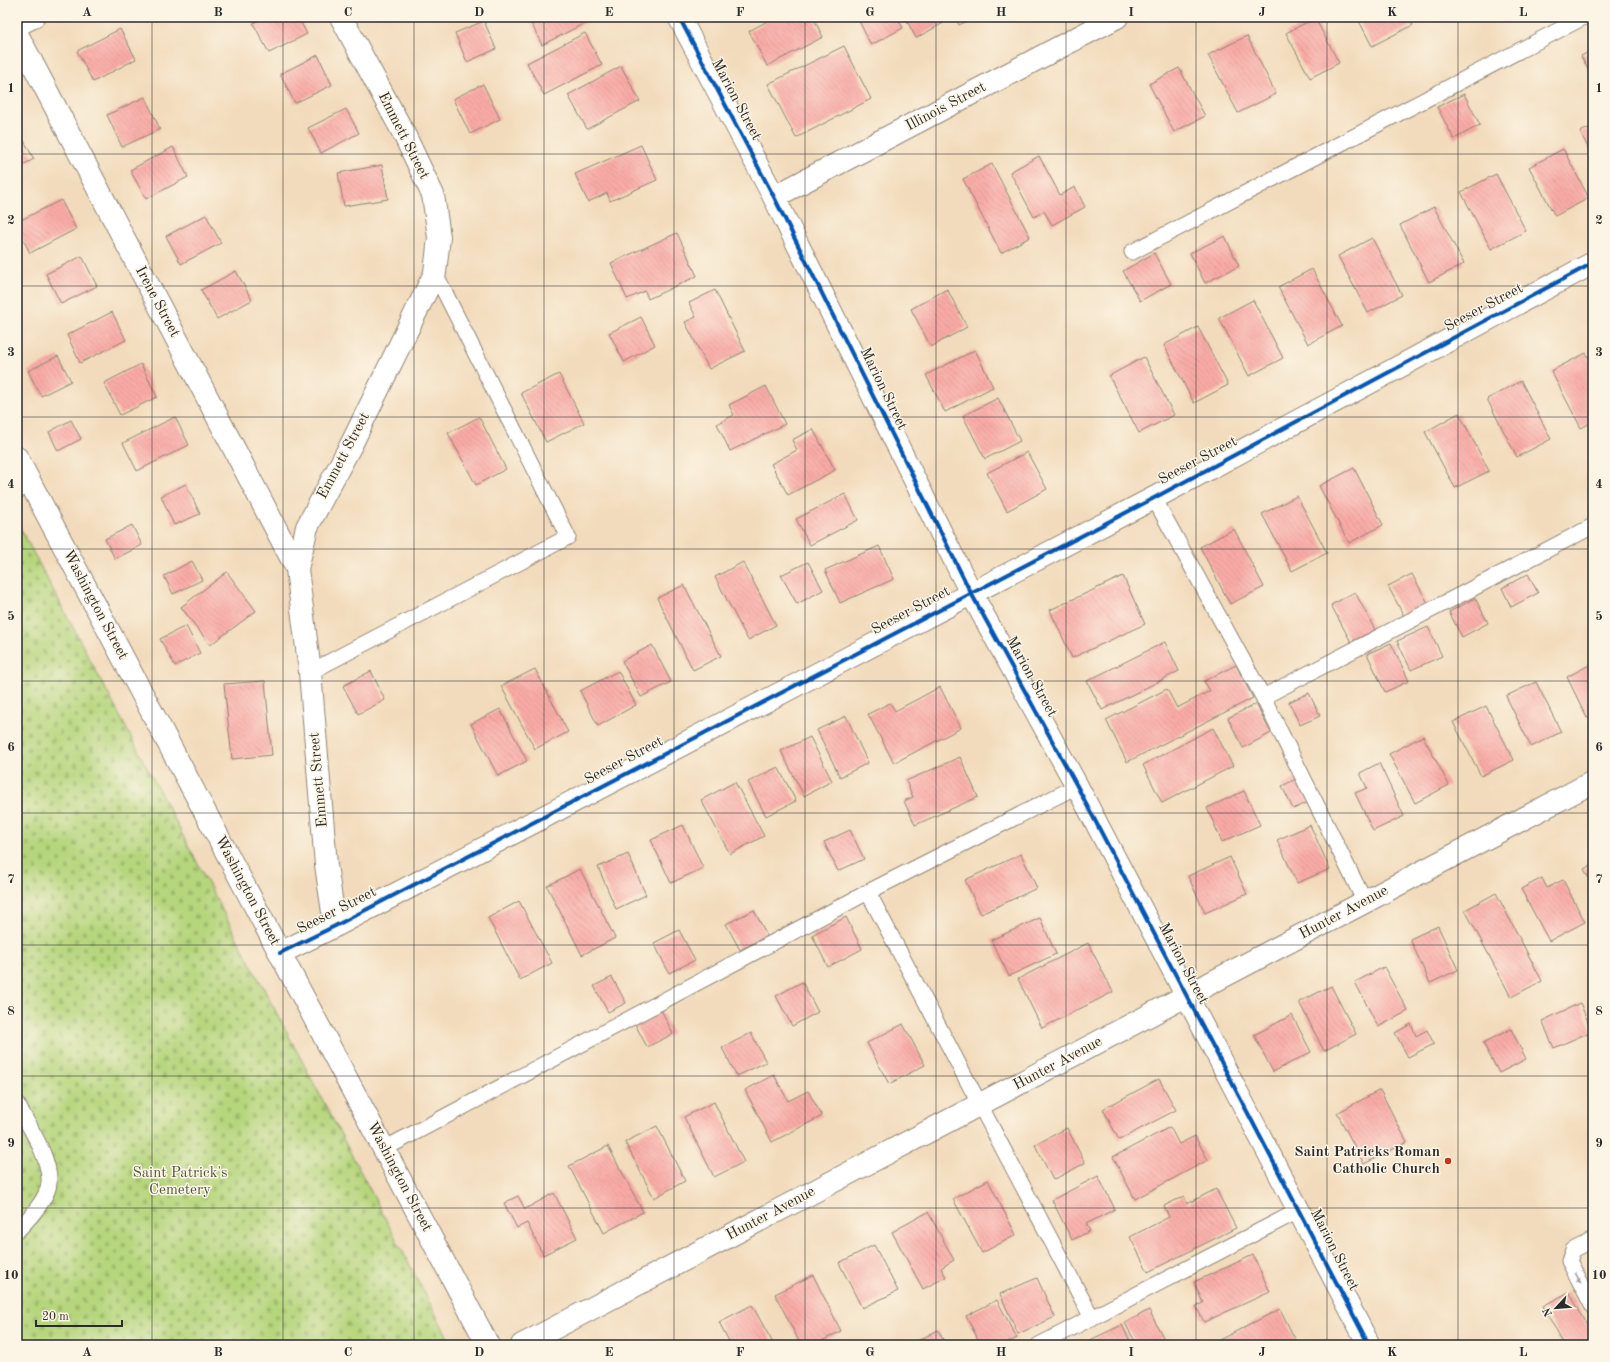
<svg xmlns="http://www.w3.org/2000/svg" width="1610" height="1362" viewBox="0 0 1610 1362" font-family="'Old Standard TT',serif">
  <defs>
    <pattern id="cemetery-stones" width="16" height="16" patternUnits="userSpaceOnUse"><rect width="16" height="16" fill="#b6d67d"/><path d="M2 7V4a2 2 0 0 1 4 0v3zM10 15v-3a2 2 0 0 1 4 0v3z" fill="#9db86c"/></pattern>
    <pattern id="building-back-hatch" width="6" height="6" patternUnits="userSpaceOnUse"><rect width="6" height="6" fill="#f9aba6"/><path d="M-1 5l2 2M0 0l6 6M5-1l2 2" fill="none" stroke="#d6938f"/></pattern>
  </defs>
  <rect width="100%" height="100%" fill="#fcf5e5"/>
  <filter id="ink" filterUnits="userSpaceOnUse"><feTurbulence type="fractalNoise" baseFrequency=".025" numOctaves="2"/><feDisplacementMap in="SourceGraphic" scale="8" xChannelSelector="R" yChannelSelector="G"/><feConvolveMatrix kernelMatrix="1 2 1 2 8 2 1 2 1" color-interpolation-filters="sRGB"/></filter>
  <filter id="wash" filterUnits="userSpaceOnUse"><feTurbulence type="fractalNoise" baseFrequency=".012" numOctaves="4" result="noise"/><feDisplacementMap in="SourceGraphic" scale="16" xChannelSelector="R" yChannelSelector="G"/><feGaussianBlur stdDeviation="0.9" result="paint"/><feColorMatrix in="noise" values="0 0 0 0 0 0 0 0 0 0 0 0 0 0 0 0 0 1.4 0 .05"/><feComposite in="paint" operator="in"/></filter>
  <g filter="url(#wash)">
    <rect width="100%" height="100%" fill="#f2dbbc"/>
    <path fill="url(#cemetery-stones)" stroke="#708054" d="M17 522 77 635 452 1345H17Z"/>
    <g id="blocks">
      <path fill="url(#building-back-hatch)" d="M264 17H298L307 34 269 53 253 23Z
        M528 17H584L587 22 542 45Z
        M775 17H813L823 37 767 66 749 31Z
        M862 17H897L903 28 871 45 858 19Z
        M905 17H945L947 21 916 38Z
        M955 17H975L959 25Z
        M1357 17H1409L1413 25 1372 46Z
        M1315 18 1339 63 1310 78 1286 33Z
        M484 21 496 49 467 62 455 33Z
        M120 29 136 59 93 82 77 51Z
        M585 33 602 65 544 95 527 63Z
        M1247 36 1276 94 1238 113 1208 55Z
        M844 46 871 99 796 138 768 84Z
        M1593 50V79L1581 56Z
        M318 55 332 85 295 103 280 74Z
        M621 66 640 101 587 129 568 95Z
        M1179 68 1205 116 1174 132 1149 84Z
        M483 84 500 119 470 134 453 99Z
        M1464 94 1480 125 1454 139 1437 107Z
        M145 97 160 129 122 147 107 115Z
        M346 109 359 133 321 153 308 128Z
        M1593 126V157L1580 132Z
        M17 128 34 159 17 168Z
        M641 145 657 180 610 201 607 193 588 202 575 174Z
        M173 147 188 177 146 199 130 170Z
        M1563 149 1589 198 1555 216 1529 167Z
        M1039 156 1060 195 1075 187 1085 207 1052 225 1044 211 1034 217 1010 172Z
        M992 164 1030 237 1001 253 963 179Z
        M382 165 388 199 344 206 338 173Z
        M1496 174 1526 231 1491 249 1461 192Z
        M61 200 76 229 30 253 17 227V222Z
        M1434 207 1464 264 1429 282 1400 225Z
        M206 215 221 243 181 264 166 236Z
        M677 233 697 276 648 299 645 291 627 299 611 263Z
        M1225 236 1239 266 1205 283 1190 253Z
        M1372 238 1402 295 1368 313 1338 256Z
        M1154 253 1171 284 1140 301 1123 271Z
        M82 256 97 286 61 304 46 274Z
        M1312 269 1342 326 1308 344 1278 287Z
        M236 271 252 300 217 319 201 290Z
        M947 289 967 327 931 347 911 309Z
        M715 290 745 351 709 369 685 322 696 317 689 303Z
        M1253 300 1283 358 1249 376 1219 318Z
        M112 312 126 340 80 363 67 335Z
        M641 317 655 345 624 362 609 333Z
        M1198 327 1228 385 1194 403 1164 345Z
        M975 350 993 387 945 412 926 375Z
        M1586 353 1593 366V422L1581 428 1551 371Z
        M58 356 71 381 41 396 28 371Z
        M1144 357 1174 415 1139 433 1109 376Z
        M141 364 157 397 120 415 104 383Z
        M559 374 584 423 546 442 521 393Z
        M1521 381 1551 439 1517 457 1487 399Z
        M766 386 785 424 730 451 717 424 734 415 729 405Z
        M998 398 1020 441 985 459 963 416Z
        M1459 413 1489 471 1455 488 1425 432Z
        M175 417 189 445 137 471 123 443Z
        M479 417 506 469 476 485 448 433Z
        M71 420 81 439 58 451 49 432Z
        M813 429 835 470 788 495 771 464 797 450 792 440Z
        M1027 452 1047 489 1007 511 987 473Z
        M1354 468 1383 525 1349 543 1319 486Z
        M186 484 200 514 174 525 161 496Z
        M845 494 858 520 810 545 796 519Z
        M1297 496 1327 553 1292 571 1262 514Z
        M132 525 142 545 115 559 105 539Z
        M1234 529 1264 587 1230 604 1200 547Z
        M879 546 894 579 840 603 825 570Z
        M192 561 202 580 173 594 164 576Z
        M743 562 776 625 748 640 715 577Z
        M808 562 823 590 797 604 781 575Z
        M227 572 256 611 210 645 181 607Z
        M1412 574 1429 605 1405 618 1388 586Z
        M1528 574 1538 593 1511 607 1502 588Z
        M1123 576 1145 624 1072 658 1050 610Z
        M684 585 721 656 693 670 657 598Z
        M1355 592 1375 630 1351 642 1331 605Z
        M1475 598 1488 623 1462 637 1449 612Z
        M186 626 200 653 175 666 160 639Z
        M1428 627 1442 656 1411 670 1397 641Z
        M1165 642 1179 671 1102 710 1087 681Z
        M1391 643 1409 681 1385 692 1367 654Z
        M652 645 671 682 641 697 622 661Z
        M1593 663V715L1587 718 1567 677Z
        M1236 665 1253 698 1127 762 1106 720 1167 689 1177 708 1210 691 1204 681Z
        M535 669 568 732 535 749 501 686Z
        M371 671 385 700 358 714 343 686Z
        M618 671 636 705 598 726 580 691Z
        M265 681 272 755 232 759 224 684Z
        M1536 682 1561 732 1531 747 1506 696Z
        M940 687 961 728 894 763 868 714 890 703 895 711Z
        M1309 693 1320 716 1300 725 1289 702Z
        M1256 704 1271 733 1243 748 1228 718Z
        M1486 706 1514 760 1481 776 1453 722Z
        M500 709 527 761 498 776 471 724Z
        M846 716 868 763 840 777 817 730Z
        M1213 728 1233 766 1162 803 1143 765Z
        M1423 736 1449 785 1415 803 1389 754Z
        M810 737 832 781 804 796 781 751Z
        M960 757 978 797 915 825 904 801 913 797 906 781Z
        M1379 763 1404 816 1373 831 1355 793 1367 788 1360 773Z
        M778 767 796 801 766 816 748 782Z
        M1304 775 1316 799 1293 809 1282 786Z
        M735 782 764 836 730 854 701 800Z
        M1244 791 1260 825 1222 842 1207 808Z
        M683 825 703 868 671 883 651 840Z
        M1310 825 1330 869 1297 883 1277 840Z
        M850 830 864 859 838 871 824 842Z
        M628 854 646 895 616 909 598 867Z
        M1021 854 1037 888 981 914 965 880Z
        M1230 857 1247 894 1205 913 1188 876Z
        M1593 864V886L1584 869Z
        M580 869 615 938 582 955 547 886Z
        M1542 878 1547 888 1563 880 1585 922 1549 941 1521 889Z
        M1496 893 1542 981 1511 997 1465 910Z
        M519 901 552 963 520 980 488 918Z
        M754 910 767 936 740 950 726 924Z
        M846 917 862 949 828 967 812 935Z
        M1040 918 1056 954 1009 976 991 940Z
        M1438 926 1458 970 1430 983 1410 939Z
        M679 930 695 960 669 973 654 943Z
        M1088 943 1113 992 1042 1028 1018 979Z
        M1384 967 1408 1011 1378 1027 1355 982Z
        M612 977 626 1003 608 1012 594 986Z
        M802 982 818 1012 792 1026 776 996Z
        M1331 986 1356 1034 1324 1051 1299 1002Z
        M1580 1003 1592 1031 1554 1048 1542 1021Z
        M661 1010 673 1034 647 1047 635 1024Z
        M1292 1015 1311 1052 1273 1072 1254 1035Z
        M903 1024 925 1065 889 1084 867 1043Z
        M1411 1024 1416 1036 1427 1030 1434 1044 1408 1057 1395 1033Z
        M1511 1029 1526 1059 1499 1073 1483 1043Z
        M751 1033 766 1062 737 1076 722 1048Z
        M774 1075 788 1101 808 1091 822 1116 772 1142 745 1090Z
        M1159 1079 1176 1110 1119 1140 1103 1109Z
        M1380 1090 1407 1142 1364 1164 1337 1113Z
        M714 1102 744 1162 714 1177 684 1117Z
        M657 1126 685 1181 654 1198 625 1142Z
        M1170 1127 1179 1144 1195 1136 1208 1160 1135 1199 1113 1157Z
        M1067 1128 1085 1163 1053 1180 1035 1145Z
        M608 1146 643 1212 604 1233 569 1166Z
        M1098 1176 1115 1209 1086 1224 1090 1231 1072 1240 1052 1200Z
        M988 1180 1016 1235 982 1253 953 1199Z
        M1216 1189 1236 1228 1148 1272 1130 1237 1169 1217 1164 1206 1184 1196 1187 1204Z
        M554 1193 577 1238 543 1255 527 1223 517 1228 504 1203 518 1196 525 1209Z
        M928 1212 954 1260 941 1268 946 1277 923 1289 892 1232Z
        M874 1245 898 1291 862 1308 839 1263Z
        M1253 1255 1270 1292 1204 1322 1196 1306 1203 1303 1194 1282Z
        M813 1275 841 1331 814 1345H801L775 1294Z
        M1037 1278 1055 1317 1018 1334 1000 1294Z
        M1569 1292 1593 1336V1338L1580 1345H1564L1543 1306Z
        M997 1300 1017 1338 1003 1345H981L966 1316Z
        M752 1305 774 1345H731L719 1322Z
        M1280 1309 1297 1343 1293 1345H1222L1219 1340Z
        M1149 1310 1163 1337 1149 1345H1137L1125 1323Z
        M1122 1325 1132 1345H1092L1090 1340Z
        M938 1330 946 1345H910Z"/>
    </g>
  </g>
  <g filter="url(#ink)">
    <use href="#blocks" fill-opacity="0" stroke="#8e8374" stroke-width="1"/>
    <g fill="none" stroke-linecap="round" stroke-linejoin="round">
      <defs>
        <path id="service" d="M1132 252 1584 17
          M17 491 31 484
          M1154 498 1263 697 1593 526
          M310 672 568 537 435 273
          M1263 697 1365 902
          M868 892 1092 1318
          M17 1104C28 1125 51 1158 49 1183 48 1198 28 1220 17 1231
          M384 1149 868 892 1077 786
          M1593 1240 1573 1250 1569 1261 1593 1307
          M1039 1345 1300 1210"/>
        <path id="minor" d="M17 25 33 17
          M17 34 297 569
          M774 197 1117 17
          M17 458 488 1345
          M335 926 326 865 310 672 297 569 307 527 352 443 435 273 439 237 433 195 404 134 341 17
          M280 953 335 926 1154 498 1593 263
          M522 1345 1593 782"/>
        <path id="tertiary" d="M679 17 774 197 971 593 1077 786 1369 1345"/>
      </defs>
      <use href="#service" stroke="#8e8374" stroke-width="17"/>
      <use href="#minor" stroke="#8e8374" stroke-width="24"/>
      <use href="#tertiary" stroke="#8e8374" stroke-width="24"/>
      <use href="#service" stroke="#fff" stroke-width="15"/>
      <use href="#minor" stroke="#fff" stroke-width="22"/>
      <use href="#tertiary" stroke="#fff" stroke-width="22"/>
      <defs>
        <path id="cycleway" d="M679 17 774 197 971 593 1077 786 1369 1345
          M280 953 335 926 1154 498 1593 263"/>
      </defs>
      <use href="#cycleway" stroke="#fcf5e5" stroke-width="6"/>
      <use href="#cycleway" stroke="#0057b8" stroke-width="4"/>
    </g>
    <defs><path id="oneway-solid" d="M-6-.8H1V-3.2L6.5 0L1 3.2V.8H-6Z"/></defs>
    <use fill="#a0a0a0" href="#oneway-solid" transform="translate(1578 1278) rotate(62)"/>
  </g>
  <path fill="none" stroke="#2b2b2b" stroke-width="1" stroke-opacity="0.55" d="M152 17V1345M283 17V1345M414 17V1345M544 17V1345M674 17V1345M805 17V1345M936 17V1345M1066 17V1345M1196 17V1345M1327 17V1345M1458 17V1345M17 154H1593M17 286H1593M17 417H1593M17 549H1593M17 681H1593M17 813H1593M17 945H1593M17 1076H1593M17 1208H1593"/>
  <circle fill="#c8321e" stroke="#fcf5e5" stroke-width="1.5" cx="1448" cy="1161" r="4"/>
  <g text-anchor="middle" dominant-baseline="central" stroke-width="3" stroke-linejoin="round" paint-order="stroke">
    <g font-size="15" fill="#2b2b2b" stroke="#fcf5e5">
      <text transform="translate(736 100) rotate(62)">Marion Street</text>
      <text transform="translate(946 107) rotate(-28)">Illinois Street</text>
      <text transform="translate(403 136) rotate(63)">Emmett Street</text>
      <text transform="translate(157 302) rotate(62)">Irene Street</text>
      <text transform="translate(1484 308) rotate(-28)">Seeser Street</text>
      <text transform="translate(883 389) rotate(64)">Marion Street</text>
      <text transform="translate(344 456) rotate(-62)">Emmett Street</text>
      <text transform="translate(1198 461) rotate(-28)">Seeser Street</text>
      <text transform="translate(95 605) rotate(62)">Washington Street</text>
      <text transform="translate(911 611) rotate(-28)">Seeser Street</text>
      <text transform="translate(1031 677) rotate(61)">Marion Street</text>
      <text transform="translate(624 761) rotate(-28)">Seeser Street</text>
      <text transform="translate(319 780) rotate(-95)">Emmett Street</text>
      <text transform="translate(247 891) rotate(62)">Washington Street</text>
      <text transform="translate(337 911) rotate(-27)">Seeser Street</text>
      <text transform="translate(1344 913) rotate(-28)">Hunter Avenue</text>
      <text transform="translate(1183 964) rotate(62)">Marion Street</text>
      <text transform="translate(1058 1064) rotate(-28)">Hunter Avenue</text>
      <text transform="translate(399 1177) rotate(62)">Washington Street</text>
      <text transform="translate(771 1214) rotate(-28)">Hunter Avenue</text>
      <text transform="translate(1334 1250) rotate(63)">Marion Street</text>
    </g>
    <g font-size="15" font-weight="bold" fill="#2b2b2b" stroke="#fcf5e5" text-anchor="end">
      <text x="1440" y="1152">Saint Patricks Roman<tspan x="1440" dy="17">Catholic Church</tspan></text>
    </g>
    <g font-size="15" fill="#4e5640" stroke="#fcf5e5">
      <text x="180" y="1173">Saint Patrick's<tspan x="180" dy="17">Cemetery</tspan></text>
    </g>
  </g>
  <rect width="1610" height="1362" fill="none" stroke="#fcf5e5" stroke-width="44"/>
  <g transform="translate(1556 1308) rotate(244)" stroke="#fcf5e5" stroke-width="3" paint-order="stroke">
  <path d="M0-3L7 15L0 10L-7 15Z" fill="#2b2b2b"/>
  <text y="-6" font-size="11" font-weight="bold" text-anchor="middle" fill="#2b2b2b">N</text>
  </g>
  <path d="M36 1320v6h86v-6" fill="none" stroke="#2b2b2b" stroke-width="2"/>
  <text x="42" y="1320" font-size="12" fill="#2b2b2b" stroke="#fcf5e5" stroke-width="3" paint-order="stroke">20 m</text>
  <rect x="22" y="22" width="1566" height="1318" fill="none" stroke="#2b2b2b" stroke-width="1.5"/>
  <g font-size="13" text-anchor="middle" font-weight="bold" fill="#2b2b2b">
    <text x="87" y="16">A</text>
    <text x="218" y="16">B</text>
    <text x="348" y="16">C</text>
    <text x="479" y="16">D</text>
    <text x="609" y="16">E</text>
    <text x="740" y="16">F</text>
    <text x="870" y="16">G</text>
    <text x="1001" y="16">H</text>
    <text x="1131" y="16">I</text>
    <text x="1262" y="16">J</text>
    <text x="1392" y="16">K</text>
    <text x="1523" y="16">L</text>
    <text x="11" y="92">1</text>
    <text x="1599" y="92">1</text>
    <text x="11" y="224">2</text>
    <text x="1599" y="224">2</text>
    <text x="11" y="356">3</text>
    <text x="1599" y="356">3</text>
    <text x="11" y="488">4</text>
    <text x="1599" y="488">4</text>
    <text x="11" y="620">5</text>
    <text x="1599" y="620">5</text>
    <text x="11" y="751">6</text>
    <text x="1599" y="751">6</text>
    <text x="11" y="883">7</text>
    <text x="1599" y="883">7</text>
    <text x="11" y="1015">8</text>
    <text x="1599" y="1015">8</text>
    <text x="11" y="1147">9</text>
    <text x="1599" y="1147">9</text>
    <text x="11" y="1279">10</text>
    <text x="1599" y="1279">10</text>
    <text x="87" y="1356">A</text>
    <text x="218" y="1356">B</text>
    <text x="348" y="1356">C</text>
    <text x="479" y="1356">D</text>
    <text x="609" y="1356">E</text>
    <text x="740" y="1356">F</text>
    <text x="870" y="1356">G</text>
    <text x="1001" y="1356">H</text>
    <text x="1131" y="1356">I</text>
    <text x="1262" y="1356">J</text>
    <text x="1392" y="1356">K</text>
    <text x="1523" y="1356">L</text>
  </g>
</svg>
